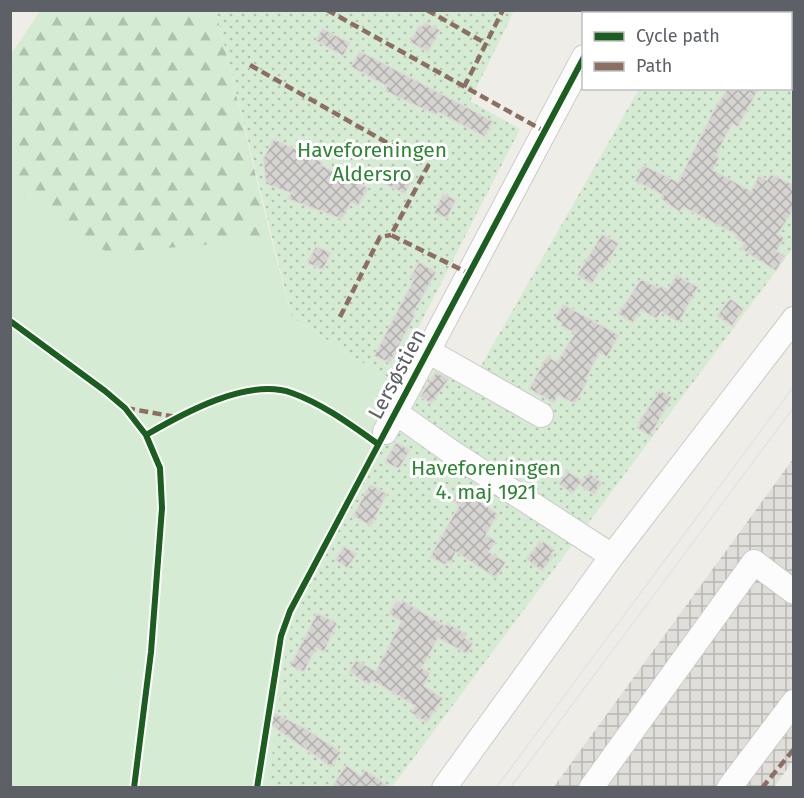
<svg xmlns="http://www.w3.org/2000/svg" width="804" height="798" viewBox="0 0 804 798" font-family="'Fira Sans',sans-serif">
  <defs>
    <pattern id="industrial-grid" width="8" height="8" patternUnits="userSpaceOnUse" patternTransform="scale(1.5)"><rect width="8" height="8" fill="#dfded9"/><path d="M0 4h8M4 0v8" fill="none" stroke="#b8b7b4"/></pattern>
    <pattern id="forest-firs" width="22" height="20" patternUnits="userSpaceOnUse" patternTransform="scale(1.5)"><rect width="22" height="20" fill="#d5ebd3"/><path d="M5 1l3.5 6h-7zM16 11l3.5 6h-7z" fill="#b0c2af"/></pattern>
    <pattern id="garden-dots" width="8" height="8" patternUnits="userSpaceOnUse" patternTransform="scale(1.5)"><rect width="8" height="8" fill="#d5ebd3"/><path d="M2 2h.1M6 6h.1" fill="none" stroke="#b0c2af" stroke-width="1.8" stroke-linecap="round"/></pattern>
    <pattern id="building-cross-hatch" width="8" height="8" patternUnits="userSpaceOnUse" patternTransform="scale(1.5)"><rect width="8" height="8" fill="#d5d4d1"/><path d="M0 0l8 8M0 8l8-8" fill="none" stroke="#b0afad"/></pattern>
  </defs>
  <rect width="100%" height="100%" fill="#eeede8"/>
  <path fill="url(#industrial-grid)" d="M793 459V761L774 787 553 788Z"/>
  <path fill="url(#forest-firs)" d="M40 11H216L271 239 254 253 11 330 10 56Z"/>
  <path fill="#d5ebd3" d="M10 188 108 253 271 239 292 317 391 381 409 395 305 593 301 787H11Z"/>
  <path fill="url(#garden-dots)" d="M216 11H514L470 101 520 129 391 381 292 317Z
    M683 11H793V248L392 787 268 788 288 635 305 593 435 347 478 371 639 89 790 88V14L681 13Z"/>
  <path fill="url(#building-cross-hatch)" stroke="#dedcd7" stroke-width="1.5" d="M425 22 440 30 428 52 410 42 419 25 422 26Z
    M322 28 350 43 343 56 316 41Z
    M360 51 493 121 485 137 438 112 436 115 385 91 387 86 351 67Z
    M728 88H759L738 127 732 124 716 155 719 158 713 170 751 191 759 175 767 180 771 174 794 185V209L778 234 784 238 777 251 785 256 776 271 741 249 744 243 735 238 737 235 683 207 680 212 661 199 663 195 635 181 643 165 678 182 715 108Z
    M274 139 322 162 321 165 368 188 358 206 351 202 342 219 288 199 291 193 266 184 263 159Z
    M398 168 414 176 405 194 385 184 391 171 396 173Z
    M443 193 456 200 447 218 434 213Z
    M602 234 619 243 603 270 601 269 592 284 577 275Z
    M316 246 331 253 323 270 307 263Z
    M419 262 436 272 413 314 415 315 390 363 374 356 414 279 410 277Z
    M676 275 698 287 679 322 661 312 657 319 641 310 633 323 618 314 641 279 659 288 661 286 668 290Z
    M730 298 744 309 732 326 717 316Z
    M563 304 619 335 607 357 599 353 586 379 588 380 575 404 558 395 554 403 529 389 547 356 557 362 575 333 561 326 562 323 555 319Z
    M436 372 449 379 431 404 420 396Z
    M660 390 672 397 650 436 637 428 640 424 638 423Z
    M396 442 410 450 399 469 385 462Z
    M567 471 583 481 572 494 559 484Z
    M589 473 602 483 594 495 580 485Z
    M370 484 387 494 371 526 353 516Z
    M460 488 498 514 486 535 496 541 489 552 506 562 496 578 456 552 451 563 447 561 445 565 430 557 459 505 451 500Z
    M540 541 542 543 543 541 555 550 551 554 553 556 542 571 526 559Z
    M344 546 357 554 347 568 335 560Z
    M402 600 445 626 447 623 467 634 465 638 473 643 467 654 438 638 422 668 430 673 424 686 443 698 427 723 411 713 415 706 372 680 369 685 349 672 356 660 376 671 401 621 389 614 396 601 400 604Z
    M317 613 337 623 324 652 316 648 304 672 290 666Z
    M271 711 306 729 341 752 331 767 265 721Z
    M346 765 361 776 365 770 391 788H331Z"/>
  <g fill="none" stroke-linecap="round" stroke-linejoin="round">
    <defs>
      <path id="minor" d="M606 14 608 10
        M428 351 541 415
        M395 412 450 451 612 556
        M385 432 584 57
        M444 788 612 556 794 319
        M591 788 754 562 794 592
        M729 788 794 702"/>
    </defs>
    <use href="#minor" stroke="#cbcbca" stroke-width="26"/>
    <use href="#minor" stroke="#fcfcfc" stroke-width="24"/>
    <path stroke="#e3e3e3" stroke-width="1.5" d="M496 788 794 386
      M510 788 794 407"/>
    <path stroke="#8d6e63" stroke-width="4.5" stroke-dasharray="9 4.5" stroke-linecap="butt" d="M327 10 544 131
      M427 10 485 43
      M250 65 428 166 391 235 470 274
      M464 87 503 10
      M340 317 380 237 391 235
      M126 408 176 417
      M762 788 794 749"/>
    <defs>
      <path id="cycleway" d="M10 321 105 391 125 408 146 435 160 468 162 508 151 652 134 788
        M146 435C182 414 248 377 292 393 323 404 351 425 378 444
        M257 788 281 636 290 611 584 57"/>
    </defs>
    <use href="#cycleway" stroke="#fff" stroke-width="10"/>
    <use href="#cycleway" stroke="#1b5e20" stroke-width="6"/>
  </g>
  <g text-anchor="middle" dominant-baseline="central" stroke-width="6" stroke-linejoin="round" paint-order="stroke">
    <g font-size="21" fill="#2f8436" stroke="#fff">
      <text x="372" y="150">Haveforeningen<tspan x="372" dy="24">Aldersro</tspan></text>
      <text x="486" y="468">Haveforeningen<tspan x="486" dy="24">4. maj 1921</tspan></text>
    </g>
    <g font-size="21" fill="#5d6167" stroke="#fff">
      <text transform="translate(397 374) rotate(-62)">Lersøstien</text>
    </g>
  </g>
  <rect width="804" height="798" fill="none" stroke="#5d6167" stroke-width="24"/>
  <rect x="582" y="12" width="210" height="78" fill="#ffffff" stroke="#bec0c2" stroke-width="1.5"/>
  <rect x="594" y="32" width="30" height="9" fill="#1b5e20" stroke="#bec0c2" stroke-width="1.5"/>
  <text x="636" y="42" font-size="18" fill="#5d6167">Cycle path</text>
  <rect x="594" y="62" width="30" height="9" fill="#8d6e63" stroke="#bec0c2" stroke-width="1.5"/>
  <text x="636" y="72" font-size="18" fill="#5d6167">Path</text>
</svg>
